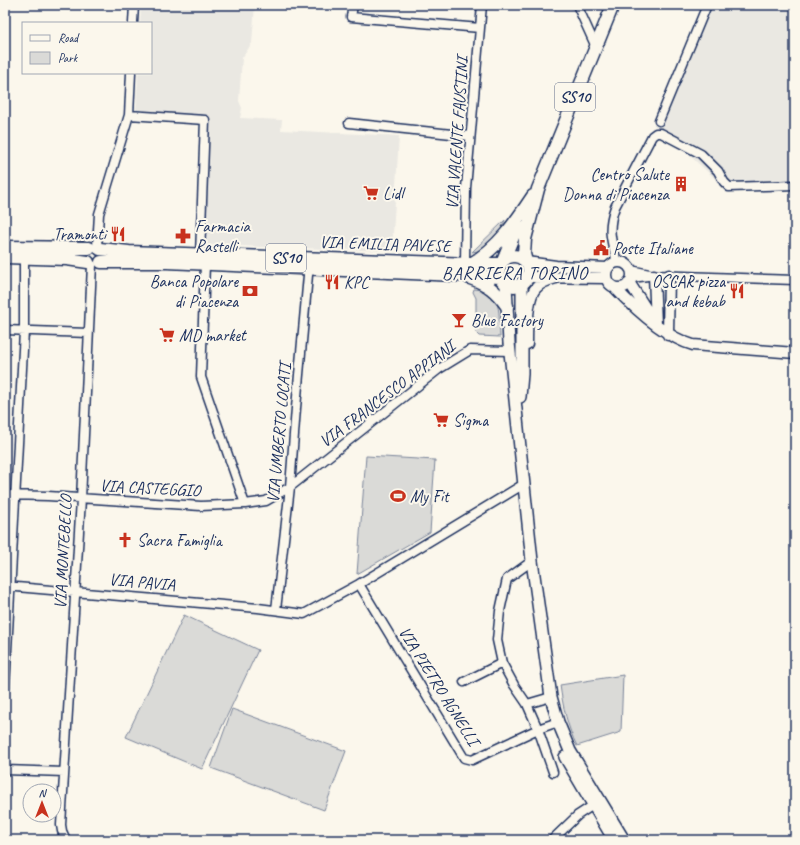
<svg xmlns="http://www.w3.org/2000/svg" width="800" height="845" viewBox="0 0 800 845" font-family="Caveat,sans-serif">
  <rect width="100%" height="100%" fill="#fbf7ec"/>
  <filter id="ink" filterUnits="userSpaceOnUse"><feTurbulence type="fractalNoise" baseFrequency=".025" numOctaves="2"/><feDisplacementMap in="SourceGraphic" scale="8" xChannelSelector="R" yChannelSelector="G"/><feConvolveMatrix kernelMatrix="1 2 1 2 8 2 1 2 1" color-interpolation-filters="sRGB"/></filter>
  <g filter="url(#ink)">
    <path fill="#eae8e2" d="M141 5H255L252 43 242 58 239 101 242 108 240 118 282 120 281 130 399 136 392 251 206 245 209 117 136 110 138 73H151V23H140Z
      M711 5H795V190L729 191 660 129Z"/>
    <path fill="#dadad7" stroke="#7a849a" d="M505 220C497 239 495 249 472 252Z
      M474 289C504 292 498 313 500 337L479 336 476 333V298L473 292Z
      M366 456 435 460 430 532 357 574Z
      M184 615 258 650 202 769 126 737Z
      M623 675 621 732 577 746C567 726 563 707 560 685Z
      M232 709 346 751 324 810 211 768Z"/>
    <g fill="none" stroke-linecap="round" stroke-linejoin="round">
      <defs>
        <path id="minor" d="M353 5 351 17 480 28
          M577 5 596 47
          M133 23 134 5
          M129 115 205 120 200 255
          M659 121 707 5
          M349 123 470 136
          M97 247 99 214 129 115 131 73
          M617 262C611 241 607 229 615 207L652 136 656 133H661L701 154 718 171 724 182 729 187 795 185
          M205 264 201 377 245 504
          M465 264 466 188 482 5
          M631 270 654 275 795 280
          M631 278 648 276
          M5 330 88 333
          M5 495 48 496 201 506 245 504 266 501 290 487 439 369 470 350 510 351
          M532 561 507 579 500 611 497 640 502 663 514 685 527 704 538 729 553 772
          M359 584 464 758 472 760 538 729 558 722
          M5 586 258 608 304 614 359 584 524 484
          M276 610 290 487 296 408 309 264
          M464 682 502 663
          M5 688 24 331V257
          M527 704 551 697
          M5 770 64 772
          M66 840 62 831 61 825 81 499 92 265
          M552 840 578 815 598 802"/>
        <path id="tertiary" d="M526 262 556 266 608 268
          M606 275a13 13 0 1 1 26 0a13 13 0 1 1-26 0Z
          M654 275 656 325
          M528 277 606 278
          M629 282 652 318
          M614 287C634 308 665 337 693 345L795 353
          M668 335 669 275
          M527 344C527 330 527 297 536 288 541 282 549 280 556 278"/>
        <path id="secondary" d="M506 285 509 343 532 561 551 697 558 722 570 751 624 840
          M520 397 522 374V284
          M565 757 614 840"/>
        <path id="primary" d="M5 247 89 248
          M100 249 129 252 471 264H501
          M499 271a15 15 0 1 1 30 0a15 15 0 1 1-30 0Z
          M5 257 67 259 88 262
          M503 261 518 225
          M101 262H167L500 277
          M526 262 524 254 525 239 538 189 613 5
          M471 264C499 247 515 223 533 196
          M470 278C488 284 496 291 507 306"/>
      </defs>
      <use href="#minor" stroke="#1b2f5e" stroke-width="11"/>
      <use href="#tertiary" stroke="#1b2f5e" stroke-width="13"/>
      <use href="#secondary" stroke="#1b2f5e" stroke-width="14"/>
      <use href="#primary" stroke="#1b2f5e" stroke-width="15"/>
      <use href="#minor" stroke="#fbf7ec" stroke-width="8"/>
      <use href="#tertiary" stroke="#fbf7ec" stroke-width="10"/>
      <use href="#secondary" stroke="#fbf7ec" stroke-width="11"/>
      <use href="#primary" stroke="#fbf7ec" stroke-width="12"/>
    </g>
  </g>
  <defs>
    <symbol id="building-bare" viewBox="-9 -9 18 18"><path d="M-4-6H4V6H1V3H-1V6H-4ZM-2.5-4.3h1.7v1.8h-1.7ZM.8-4.3h1.7v1.8H.8ZM-2.5-1h1.7V.8h-1.7ZM.8-1h1.7V.8H.8Z" fill="#c8321e" stroke="#fbf7ec" stroke-width="2.5" paint-order="stroke"/></symbol>
    <symbol id="supermarket-bare" viewBox="-9 -9 18 18"><path d="M-6-5.5h2.5l.6 2H6L4.5 2H-2.5L-4.4-4H-6ZM-1.5 3.2a1.3 1.3 0 1 0 .1 0ZM3 3.2a1.3 1.3 0 1 0 .1 0Z" fill="#c8321e" stroke="#fbf7ec" stroke-width="2.5" paint-order="stroke"/></symbol>
    <symbol id="restaurant-bare" viewBox="-9 -9 18 18"><path d="M-5-6h1v4h1v-4h1v4h1v-4h1v5L-1.5 .5V6h-2V.5L-5-1ZM5-6V6H3V1.5H1.5Q1.5-4 5-6Z" fill="#c8321e" stroke="#fbf7ec" stroke-width="2.5" paint-order="stroke"/></symbol>
    <symbol id="pharmacy-bare" viewBox="-9 -9 18 18"><path d="M-2-6h4v4h4v4h-4v4h-4v-4h-4v-4h4Z" fill="#c8321e" stroke="#fbf7ec" stroke-width="2.5" paint-order="stroke"/></symbol>
    <symbol id="civic-bare" viewBox="-9 -9 18 18"><path d="M-.6-6.5H3V-4.5H.6V-3L4-1V1h2V6H-6V1h2V-1L-.6-3ZM-1.2 2.5V6h2.4V2.5Z" fill="#c8321e" stroke="#fbf7ec" stroke-width="2.5" paint-order="stroke"/></symbol>
    <symbol id="bank-bare" viewBox="-9 -9 18 18"><path d="M-6-4H6V4H-6ZM0-2.3a2.3 2.3 0 1 0 0 4.6a2.3 2.3 0 1 0 0-4.6Z" fill="#c8321e" stroke="#fbf7ec" stroke-width="2.5" paint-order="stroke"/></symbol>
    <symbol id="bar-bare" viewBox="-9 -9 18 18"><path d="M-6-5H6L.8 .8V4.5H3.5V6h-7V4.5H-.8V.8Z" fill="#c8321e" stroke="#fbf7ec" stroke-width="2.5" paint-order="stroke"/></symbol>
    <symbol id="stadium-bare" viewBox="-9 -9 18 18"><path d="M0-5a6.5 5 0 1 0 0 10a6.5 5 0 1 0 0-10ZM-3.5-1.8h7v3.6h-7Z" fill="#c8321e" stroke="#fbf7ec" stroke-width="2.5" paint-order="stroke"/></symbol>
    <symbol id="church-bare" viewBox="-9 -9 18 18"><path d="M-1.2-6h2.4v3.5h3.3v2.4h-3.3V6h-2.4V-.1h-3.3v-2.4h3.3Z" fill="#c8321e" stroke="#fbf7ec" stroke-width="2.5" paint-order="stroke"/></symbol>
  </defs>
  <g fill-rule="evenodd">
    <use href="#building-bare" x="670" y="173" width="22" height="22"/>
    <use href="#supermarket-bare" x="360" y="182" width="22" height="22"/>
    <use href="#restaurant-bare" x="107" y="223" width="22" height="22"/>
    <use href="#pharmacy-bare" x="172" y="225" width="22" height="22"/>
    <use href="#civic-bare" x="590" y="237" width="22" height="22"/>
    <use href="#restaurant-bare" x="321" y="271" width="22" height="22"/>
    <use href="#bank-bare" x="239" y="280" width="22" height="22"/>
    <use href="#restaurant-bare" x="726" y="280" width="22" height="22"/>
    <use href="#bar-bare" x="448" y="309" width="22" height="22"/>
    <use href="#supermarket-bare" x="156" y="324" width="22" height="22"/>
    <use href="#supermarket-bare" x="430" y="409" width="22" height="22"/>
    <use href="#stadium-bare" x="387" y="485" width="22" height="22"/>
    <use href="#church-bare" x="114" y="529" width="22" height="22"/>
  </g>
  <g text-anchor="middle" dominant-baseline="central" stroke-width="4" stroke-linejoin="round" paint-order="stroke">
    <g fill="#fbf7ec" stroke="#5e6b89" stroke-width="1">
      <rect x="555" y="83" width="40" height="28" rx="3"/>
      <rect x="266" y="244" width="40" height="28" rx="3"/>
    </g>
    <g font-size="16" font-weight="bold" fill="#1b2f5e">
      <text x="575" y="97">SS10</text>
      <text x="286" y="258">SS10</text>
    </g>
    <g font-size="17" fill="#1b2f5e" stroke="#fbf7ec">
      <text transform="translate(457 133) rotate(-86)">VIA VALENTE FAUSTINI</text>
      <text transform="translate(385 244) rotate(2)">VIA EMILIA PAVESE</text>
      <text transform="translate(387 394) rotate(-37)">VIA FRANCESCO APPIANI</text>
      <text transform="translate(279 433) rotate(-85)">VIA UMBERTO LOCATI</text>
      <text transform="translate(150 488) rotate(3)">VIA CASTEGGIO</text>
      <text transform="translate(63 552) rotate(-87)">VIA MONTEBELLO</text>
      <text transform="translate(142 582) rotate(5)">VIA PAVIA</text>
      <text transform="translate(439 686) rotate(58)">VIA PIETRO AGNELLI</text>
    </g>
    <g font-size="17" fill="#1b2f5e" stroke="#fbf7ec" text-anchor="start">
      <text x="669" y="174" text-anchor="end">Centro Salute<tspan x="669" dy="20">Donna di Piacenza</tspan></text>
      <text x="383" y="193">Lidl</text>
      <text x="195" y="226">Farmacia<tspan x="195" dy="20">Rastelli</tspan></text>
      <text x="106" y="234" text-anchor="end">Tramonti</text>
      <text x="613" y="248">Poste Italiane</text>
      <text x="238" y="281" text-anchor="end">Banca Popolare<tspan x="238" dy="20">di Piacenza</tspan></text>
      <text x="725" y="281" text-anchor="end">OSCAR pizza<tspan x="725" dy="20">and kebab</tspan></text>
      <text x="344" y="282">KPC</text>
      <text x="471" y="320">Blue Factory</text>
      <text x="179" y="335">MD market</text>
      <text x="453" y="420">Sigma</text>
      <text x="410" y="496">My Fit</text>
      <text x="137" y="540">Sacra Famiglia</text>
    </g>
    <g font-size="18" letter-spacing="1" fill="#1b2f5e" stroke="#fbf7ec">
      <text x="515" y="273">BARRIERA TORINO</text>
    </g>
  </g>
  <rect width="800" height="845" fill="none" stroke="#fbf7ec" stroke-width="20"/>
  <rect x="10" y="10" width="780" height="825" fill="none" stroke="#1b2f5e" stroke-width="1.5" filter="url(#ink)"/>
  <rect x="22" y="22" width="130" height="52" fill="#fbf7ec" stroke="#a1a7b3"/>
  <rect x="30" y="35" width="20" height="6" fill="#fbf7ec" stroke="#a1a7b3"/>
  <text x="58" y="42" font-size="12" fill="#1b2f5e">Road</text>
  <rect x="30" y="52" width="20" height="12" fill="#dadad7" stroke="#a1a7b3"/>
  <text x="58" y="62" font-size="12" fill="#1b2f5e">Park</text>
  <g transform="translate(42 803)"><circle r="19" fill="#fbf7ec" stroke="#a1a7b3"/>
  <path d="M0-3L7 15L0 10L-7 15Z" fill="#c8321e"/>
  <text y="-6" font-size="11" font-weight="bold" text-anchor="middle" fill="#1b2f5e">N</text>
  </g>
</svg>
